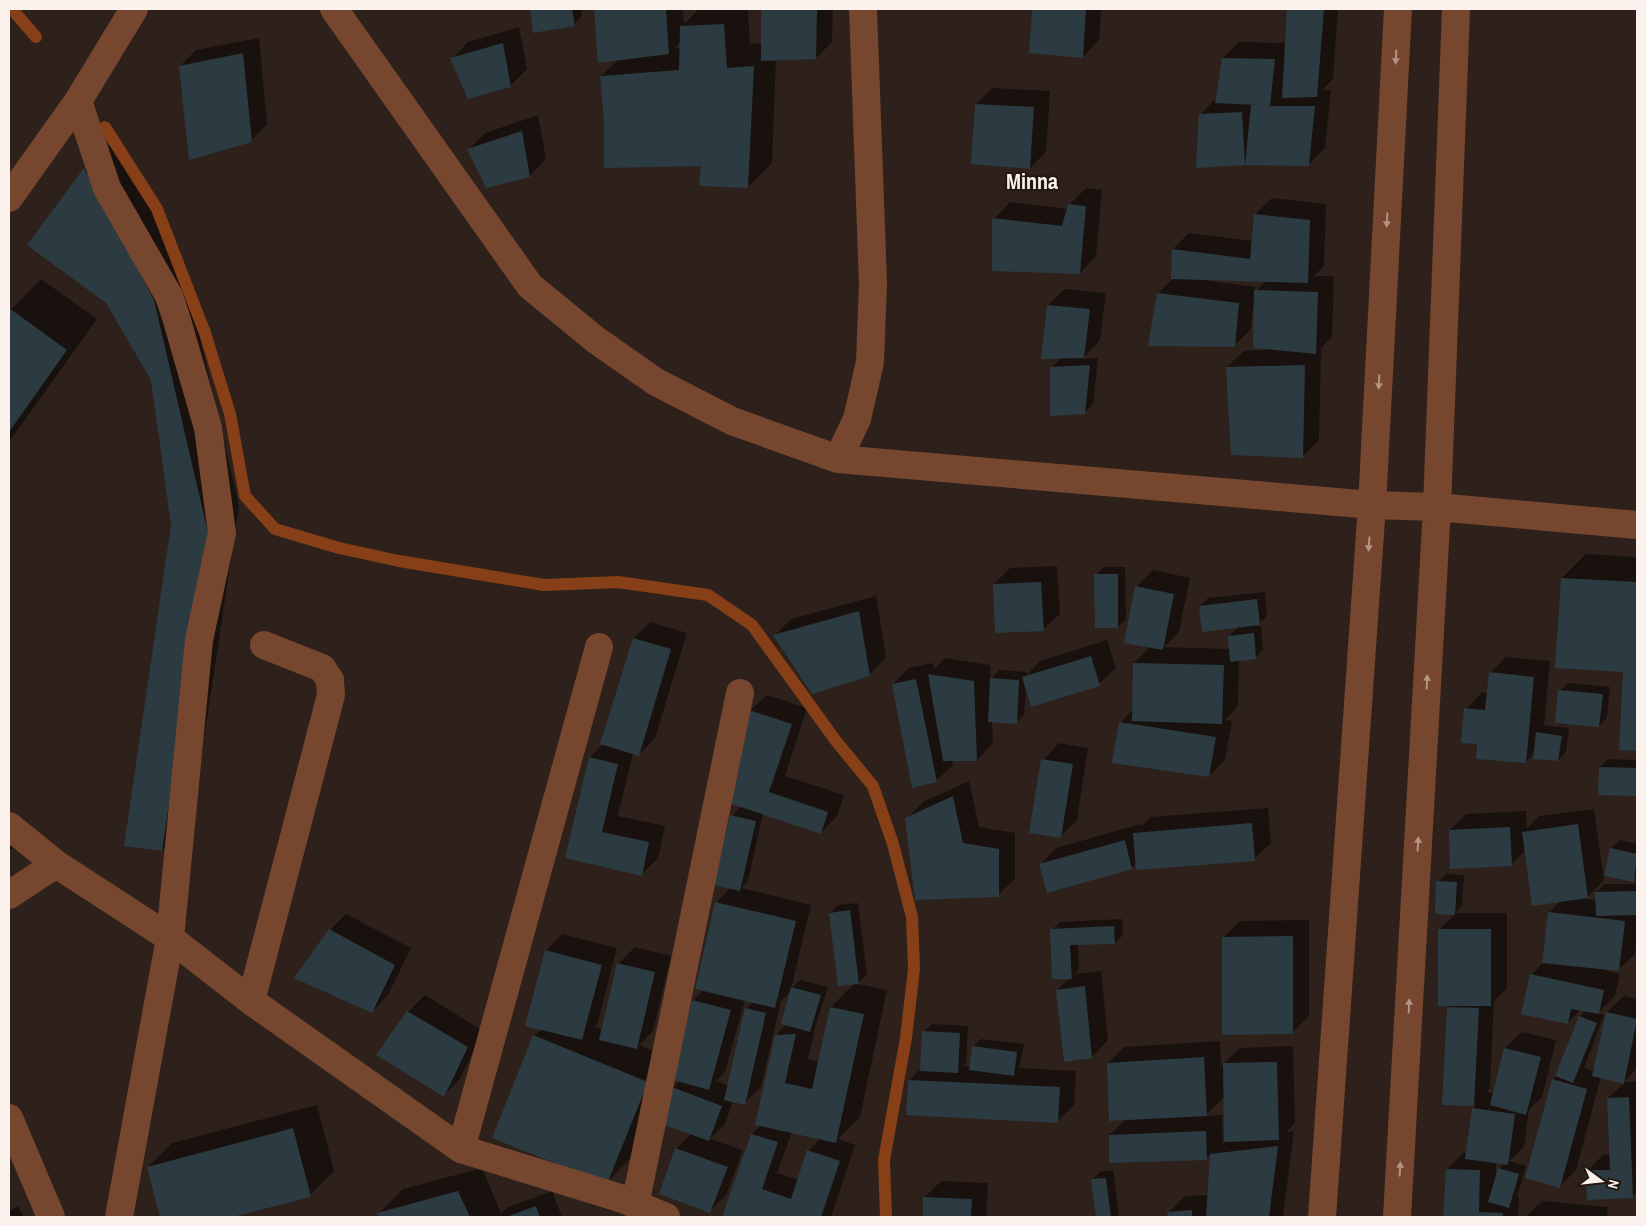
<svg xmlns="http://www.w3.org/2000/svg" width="1646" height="1226" viewBox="0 0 1646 1226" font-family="'Archivo Narrow',sans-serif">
  <rect width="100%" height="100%" fill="#2e211b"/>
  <path fill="#0007" fill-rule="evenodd" d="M532 9H581L582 16 574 24 535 32Z
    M595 9H683L684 24 699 9H748L750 44 762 43 763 9H833L832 42 816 58 776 60 772 163 748 187 605 120 601 76 619 59 599 61ZM681 41V48L674 49Z
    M1033 9H1101L1099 40 1083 57 1030 52Z
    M1288 9H1338L1333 79 1322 90H1331L1325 148 1309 164H1245L1198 167 1200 115 1216 98 1223 58 1239 42 1286 43Z
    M519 27 527 69 511 85 469 97 452 59 468 42Z
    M259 38 267 124 251 141 180 66 196 50Z
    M992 88 1050 91 1046 152 1030 168 976 104Z
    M538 115 546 159 530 176 486 186 469 149 485 133Z
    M115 139 184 269 239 506 192 819 162 850 172 525 152 380 107 302 28 244 85 169Z
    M1086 188 1102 190 1096 256 1080 273 994 219 1010 202 1068 209 1070 204Z
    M1272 198 1326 204 1324 266 1314 276H1334L1332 337 1321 348 1319 440 1302 457 1227 367 1244 351 1265 350 1255 307H1253L1251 329 1234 346 1158 293 1174 278 1173 249 1189 233 1253 241 1255 214ZM1202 279 1266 281 1255 292V287L1202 280Z
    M41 279 97 319 9 442V312Z
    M1065 289 1106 293 1100 340 1082 359 1098 358 1093 404 1084 413 1051 368 1062 357 1048 305Z
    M1586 554 1637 557V750L1620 749 1625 671 1562 578Z
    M1057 566 1060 614 1043 630 994 584 1010 568Z
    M1104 567H1125L1126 619 1118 627 1096 575Z
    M1153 570 1190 578 1179 632 1164 647 1230 649 1229 636 1239 626 1200 606 1208 598 1265 592 1267 616 1257 626H1261L1263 650 1255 658 1239 660 1238 706 1225 720 1232 721 1225 760 1209 776 1120 723 1133 709 1134 663 1151 646 1136 587Z
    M876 596 886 658 869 675 775 635 791 619Z
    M650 622 687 633 655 738 639 755 633 753 618 816 665 826 658 858 641 875 567 858 590 757 603 744 634 638Z
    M1107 640 1116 668 1099 684 1026 686 1024 715 1016 723 992 721 993 743 977 760H952L953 765 936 781 893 684 909 668 933 663 934 669 945 658 990 665V680L999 670 1027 672V675L1040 661Z
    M1506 657 1550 661 1544 725 1569 728 1566 752 1558 760 1535 752 1526 762 1479 743 1466 709 1482 692 1488 693 1490 673Z
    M1568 683 1610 687 1607 718 1599 726 1560 691Z
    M767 695 807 708 785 776 844 795 837 816 821 833 763 813 748 881 741 888 811 905 791 989 800 980 828 987 816 1024 808 1059 819 1062 831 1007 855 983 830 913 838 905 858 903 867 974 857 984 887 990 860 1117 838 1139 855 1145 831 1217H723L752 1134 761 1125 776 1035 787 1024 792 990 781 1001 761 1087 744 1103 733 1101 725 1124 710 1139 743 1150 726 1195 710 1211 676 1149 691 1134 661 1122 674 1087 680 1081 693 1000 704 990 716 903 731 887 732 816 741 806 750 711ZM745 1000 753 1002 746 1009 729 1086 716 1081 725 1072ZM792 1132 821 1138 808 1151 799 1180 777 1173Z
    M1059 743 1088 748 1077 820 1060 837 1043 760Z
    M1608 759 1637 760V795L1599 794 1600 767Z
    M969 781 979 827 1015 833V879L998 895 907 819 923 802Z
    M1268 808 1271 843 1254 859 1137 862 1132 867 1047 892 1040 865 1056 848 1141 824V826L1151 817Z
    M1594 809 1604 880 1586 899 1596 900V892L1604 884H1637V933L1635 954 1618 970 1604 969V970L1620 974 1615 996 1598 1013 1604 1015 1584 1068 1594 1071 1607 1012 1624 996 1637 999V1068L1624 1082 1637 1081V1191L1632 1197 1587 1171 1603 1155 1610 1154 1608 1098 1624 1083 1601 1077 1576 1170 1560 1186 1553 1080 1557 1075 1580 1016 1586 1010 1581 1009 1568 1023 1531 975 1543 962 1549 913 1561 900 1525 851 1511 865 1450 830 1466 814 1526 811 1527 829 1539 816Z
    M9 816 27 831 9 852Z
    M1620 840 1637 844V877L1634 881 1606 875 1611 848Z
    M1446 874 1464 875 1462 906 1455 913H1507V988L1494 1001 1490 1088 1487 1092 1494 1093 1505 1048 1522 1032 1556 1040 1542 1097 1529 1110 1524 1147 1509 1161 1526 1166 1517 1197H1519L1518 1217H1445L1447 1169 1463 1153H1467L1473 1108 1476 1105 1444 1104 1448 1007 1451 1005H1439V930L1455 914 1437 913 1438 882ZM1496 1162 1505 1163 1499 1169 1496 1181Z
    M346 914 411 948 388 995 372 1012 330 930Z
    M1122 919 1123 935 1115 943 1078 944 1079 969 1075 974 1101 971 1108 1040 1092 1057 1057 990 1070 978 1052 930 1060 922Z
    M1309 920V1016L1292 1033 1224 937 1240 921Z
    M562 934 617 948 598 1022 594 1027 603 1030 618 964 635 947 671 956 653 1031 639 1045 671 1058 630 1159 606 1183 534 1036 542 1029 546 951Z
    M425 995 483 1031 460 1079 444 1095 378 1055 408 1012Z
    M932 1024 968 1026 966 1063 963 1066H970L973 1047 981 1039 1024 1044 1019 1068 1076 1071 1074 1105 1058 1121 909 1080 922 1068 924 1032Z
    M1220 1041 1221 1066 1240 1048 1293 1046 1295 1123 1286 1132 1294 1131 1283 1217H1169L1168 1213 1185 1196 1209 1195 1212 1153 1206 1158 1110 1135 1126 1119 1108 1063 1124 1047ZM1224 1097 1225 1141 1223 1144 1222 1115 1205 1116Z
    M317 1105 334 1171 310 1195 227 1217H162L148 1167 172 1143Z
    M482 1168 501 1213 506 1208 552 1191 562 1217H380L379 1213 403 1189Z
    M1113 1170 1119 1217H1097L1092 1180 1100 1172Z
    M941 1181 988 1183 986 1217H924L925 1197Z
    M1542 1201 1608 1207 1607 1217H1525Z
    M18 1206 24 1217H9V1211Z"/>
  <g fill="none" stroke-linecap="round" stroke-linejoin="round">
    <path stroke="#863f16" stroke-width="12" d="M12 9 36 37
      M105 127 157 209 205 333 230 414 245 496 275 529 339 548 399 561 544 585 618 582 708 595 752 625 836 741 873 786 893 844 912 917 914 969 906 1038 884 1160 886 1217"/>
  </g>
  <path fill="#2b3b41" d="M530 9H572L575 26 533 33Z
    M594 9H666L669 54 598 63Z
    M761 9H817L816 59 761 61Z
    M1032 9H1086L1083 58 1029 53Z
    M1287 9H1324L1317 97 1282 98Z
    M724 24 727 68 754 66 748 188 699 186 701 166 604 168V120L600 76 679 70 680 26Z
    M503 43 511 87 468 99 450 58Z
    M243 53 252 142 189 160 179 66Z
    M1222 58 1275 59 1270 106H1315L1309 166 1245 165 1196 168 1199 114 1242 112 1245 165 1251 105H1256L1215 103Z
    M975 104 1034 107 1030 169 971 164Z
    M522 131 530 177 486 188 467 149Z
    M84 168 154 300 209 537 162 851 124 846 171 525 151 380 106 303 27 245Z
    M1068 204 1086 206 1080 274 992 271V218L1062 226Z
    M1254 214 1310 220 1308 283 1171 279 1172 249 1250 259Z
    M1254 290 1318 292 1316 354 1253 348Z
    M1157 293 1239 303 1235 347 1148 346Z
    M1047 305 1090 309 1084 358 1041 359Z
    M9 308 67 350 9 432Z
    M1090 365 1085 414 1050 416V367Z
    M1305 365 1303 458 1231 455 1226 367Z
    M1094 574H1118V628H1095Z
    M1561 578 1637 582V751L1619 750 1623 672 1555 668Z
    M1041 582 1044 631 995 633 993 584Z
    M1135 586 1174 594 1163 650 1124 643Z
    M1257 599 1260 625 1202 632 1199 606Z
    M859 611 870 676 812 694 773 635Z
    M1254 633 1256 659 1230 662 1228 636Z
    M633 638 671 649 639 756 600 744Z
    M1091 656 1100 686 1031 707 1022 677Z
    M1133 663 1224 665 1222 724 1132 721Z
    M1489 672 1534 677 1526 763 1476 759 1477 744 1461 743 1464 708 1485 710Z
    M928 674 974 681 977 761H943Z
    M990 678 1019 680 1017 724 988 722Z
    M916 679 937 782 912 788 892 684Z
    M1558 690 1603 694 1599 727 1555 723Z
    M749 710 792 724 769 792 828 812 821 834 720 800Z
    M1119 722 1216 737 1209 777 1112 763Z
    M1536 732 1562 736 1558 761 1533 759Z
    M589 757 618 764 602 832 649 842 642 876 565 858Z
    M1041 759 1073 764 1061 838 1029 833Z
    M1599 767 1637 768V796L1598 795Z
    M953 796 963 843 999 849V897L915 900 905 818Z
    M730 815 756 821 740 891 714 885Z
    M1252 823 1255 861 1136 870 1133 833Z
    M1578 824 1588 898 1532 906 1522 832Z
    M1510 827 1512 866 1450 869 1449 830Z
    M1125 840 1132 869 1047 893 1039 864Z
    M1610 848 1637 854 1634 882 1604 876Z
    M1436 881 1457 882 1455 915 1435 914Z
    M1637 891V915L1596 916 1595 892Z
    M715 902 796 921 775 1008 695 989Z
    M850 910 859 984 838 986 829 913Z
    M1548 912 1625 921 1619 971 1542 963Z
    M1114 926 1115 944 1070 945 1072 979H1052L1050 929Z
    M329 929 395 965 372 1013 294 978Z
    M1438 929H1491V1006H1438Z
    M1293 936V1034L1222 1035V937Z
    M545 950 602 965 582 1040 525 1026Z
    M617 963 655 972 637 1049 599 1040Z
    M1530 974 1604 990 1599 1014 1571 1009 1568 1024 1521 1014Z
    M1085 986 1092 1058 1064 1062 1056 990Z
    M791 987 821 995 810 1032 781 1024Z
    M692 1000 731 1010 709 1090 670 1079Z
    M830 1007 864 1014 836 1143 755 1125 775 1035 796 1034 785 1083 812 1089Z
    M1447 1007 1479 1008 1474 1106 1442 1105Z
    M745 1008 766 1013 745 1105 724 1100Z
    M407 1011 468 1047 444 1097 376 1055Z
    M1606 1012 1637 1019 1624 1084 1592 1076Z
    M1579 1016 1597 1023 1573 1083 1555 1076Z
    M922 1031 960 1033 958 1073 920 1071Z
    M533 1035 648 1082 607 1184 492 1138Z
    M972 1046 1017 1052 1014 1076 969 1070Z
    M1504 1048 1541 1057 1526 1115 1490 1105Z
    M1204 1057 1207 1116 1109 1121 1107 1063Z
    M1277 1062 1279 1140 1224 1142 1223 1063Z
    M1552 1079 1587 1089 1560 1188 1525 1178Z
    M908 1080 1060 1087 1058 1123 906 1115Z
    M672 1087 722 1106 709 1141 659 1123Z
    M1629 1097 1633 1198 1587 1200 1585 1170H1610L1607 1098Z
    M1472 1108 1515 1114 1508 1165 1465 1159Z
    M293 1128 311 1197 232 1217H160L147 1167Z
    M1206 1131 1207 1160 1109 1163V1135Z
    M751 1134 778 1142 762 1189 791 1199 807 1150 840 1161 821 1217H722Z
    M1278 1146 1269 1217H1206L1210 1154Z
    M675 1148 728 1167 710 1213 659 1194Z
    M1498 1168 1519 1174 1509 1208 1488 1202Z
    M1446 1169 1480 1170 1479 1212 1503 1213V1217H1443Z
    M1106 1178 1111 1217H1096L1091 1179Z
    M458 1191 470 1217H379L377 1213Z
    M923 1197 972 1199 971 1217H923Z
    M536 1206 540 1217H506Z
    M1192 1210V1217H1168L1167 1212Z"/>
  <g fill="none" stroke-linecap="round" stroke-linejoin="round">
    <path stroke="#77462e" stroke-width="28" d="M334 9 530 286 596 340 656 382 732 421 838 459 1372 505 1437 507 1637 525
      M78 101 107 188 169 296 176 317 208 428 222 533 199 640 170 938 119 1217
      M9 198 78 101 134 9
      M838 459 857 419 870 362 873 284 863 9
      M9 826 56 864 170 938 251 1001 461 1149 623 1199 666 1217
      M9 895 56 864
      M251 1001 331 695 330 680 322 668 264 645
      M9 1118 51 1217
      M461 1149 599 647
      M635 1205 740 693
      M1322 1217 1372 505 1398 9
      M1397 1217 1437 507 1456 9"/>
  </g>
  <defs><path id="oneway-solid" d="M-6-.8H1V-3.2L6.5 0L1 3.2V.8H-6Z" transform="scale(1.25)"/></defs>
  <g fill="#b29384">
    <use href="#oneway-solid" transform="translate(1396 57) rotate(93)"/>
    <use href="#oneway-solid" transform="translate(1387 220) rotate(93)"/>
    <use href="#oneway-solid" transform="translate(1379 382) rotate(93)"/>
    <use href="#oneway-solid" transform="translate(1369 544) rotate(94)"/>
    <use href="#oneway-solid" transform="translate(1427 682) rotate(-87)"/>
    <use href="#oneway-solid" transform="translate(1418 844) rotate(-87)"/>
    <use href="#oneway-solid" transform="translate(1409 1006) rotate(-87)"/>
    <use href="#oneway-solid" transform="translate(1400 1169) rotate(-87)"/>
  </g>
  <g text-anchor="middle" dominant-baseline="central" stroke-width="4" stroke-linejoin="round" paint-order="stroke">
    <g font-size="22" font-weight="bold" fill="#fbf2ed" stroke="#241812">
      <text x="1032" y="181">Minna</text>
    </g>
  </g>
  <rect width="1646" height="1226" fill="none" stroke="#fbf2ed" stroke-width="20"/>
  <g transform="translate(1601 1181) rotate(105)" stroke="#241812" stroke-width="4" paint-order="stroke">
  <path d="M0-4L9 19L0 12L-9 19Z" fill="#fbf2ed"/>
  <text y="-8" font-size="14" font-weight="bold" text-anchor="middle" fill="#fbf2ed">N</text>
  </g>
</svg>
